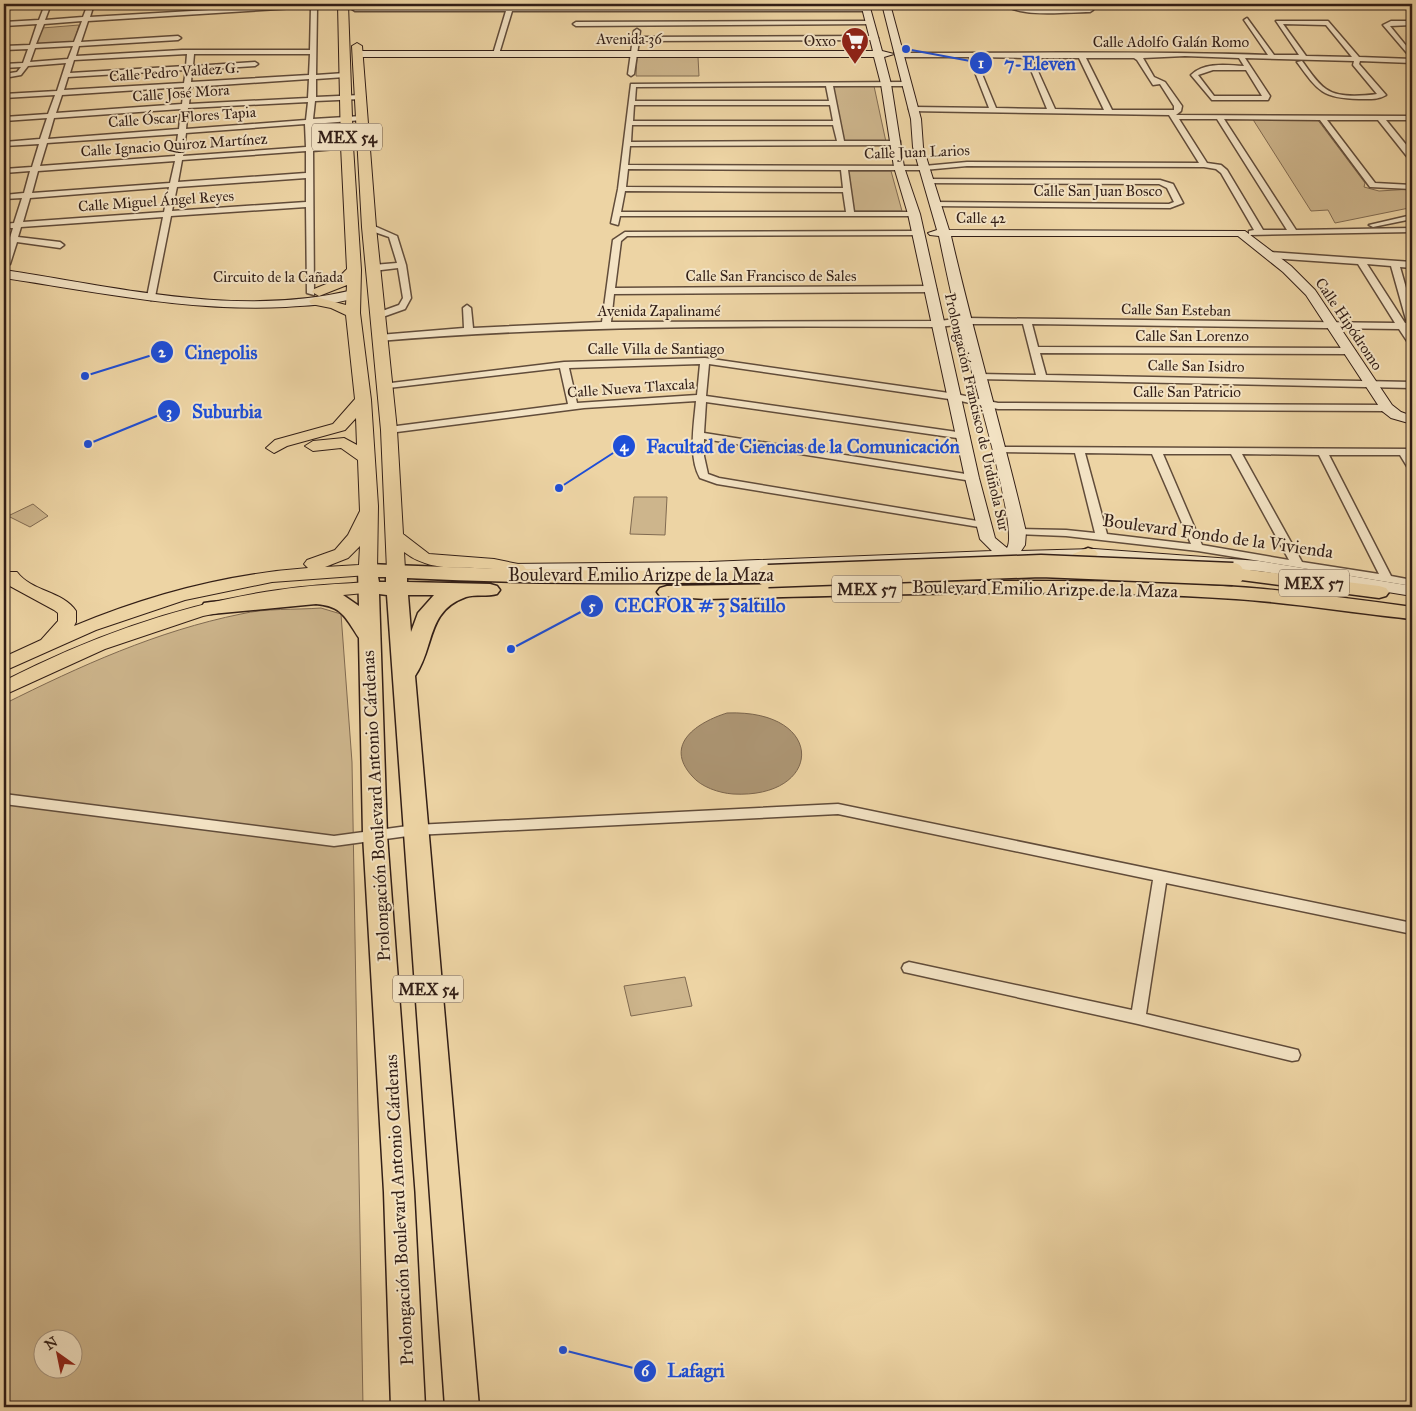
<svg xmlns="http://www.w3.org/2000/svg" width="1416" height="1411" viewBox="0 0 1416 1411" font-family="'IM FELL Great Primer',serif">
  <rect width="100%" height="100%" fill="#edd4a4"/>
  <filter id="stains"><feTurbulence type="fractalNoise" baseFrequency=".004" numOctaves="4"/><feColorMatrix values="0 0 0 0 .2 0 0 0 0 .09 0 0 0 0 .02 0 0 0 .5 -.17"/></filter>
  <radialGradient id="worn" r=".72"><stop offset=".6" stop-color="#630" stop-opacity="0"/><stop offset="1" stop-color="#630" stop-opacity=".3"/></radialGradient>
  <path fill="#cdb58c" stroke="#806a51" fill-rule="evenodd" d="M79 25 74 43 35 45 42 28Z
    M637 57H698L699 76H636Z
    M874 86 886 142H842L833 87Z
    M1252 118 1317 119 1365 183 1364 187 1379 191 1412 189V204L1409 208 1335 223 1328 210 1311 211Z
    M846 171H891L902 211H852Z
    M634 497H667L665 535 630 534Z
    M33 504 48 516 30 527 8 516Z
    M321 608 341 614 352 762 363 1407H4V704C80 666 157 631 241 614 266 608 295 610 321 608ZM42 1338H72V1368H42Z
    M685 977 692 1006 631 1016 624 986Z"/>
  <path fill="#ad9674" stroke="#7c664e" d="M727 713C827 709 824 799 733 794 719 793 701 787 692 776 663 744 698 722 727 713Z"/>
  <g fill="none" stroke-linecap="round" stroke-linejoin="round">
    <defs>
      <path id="street" d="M51 4 45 20 83 17 88 4H94L90 17 309 4H339L336 6 317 7 316 75 345 73 348 75 345 77 316 79V97L361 95 365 97 361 99 315 101 313 119 362 116 366 118 362 120 313 124V146L347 144 351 146 347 148 313 151 314 295 307 293 306 207 171 216 155 297 151 300 147 297 163 217 21 227 18 237 60 242 64 245 60 248 17 242 10 264 4 266V257L13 228H4V224L14 223 22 198 4 199V195L24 193 30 171 4 173V169L32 167 39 144 4 146V142L40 139 47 118 4 121V117L48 114 55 95 4 98V94L57 91 66 63 28 66 21 75 4 78V74L17 72 21 67 4 68V64L23 63 28 49 4 50V46L30 45 37 24 4 26V22L39 20 44 7 4 9V5ZM311 7 310 50H182L76 56 79 46 178 40 181 38 178 36 81 42 88 21ZM82 21 74 42 36 44 44 24ZM73 46 68 59 30 62 35 48ZM187 54 186 66 70 73 74 60ZM194 54H310L309 75 191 82 192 70 255 66 258 64 255 62 193 66ZM186 70 184 83 64 90 68 77ZM309 79 308 98 189 104 191 87ZM184 87 182 104 56 113 62 95ZM308 102 306 120 186 129 188 108ZM181 109 179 129 48 139 54 118ZM305 124 306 147 183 156 186 133ZM178 134 175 156 40 166 47 143ZM306 151V173L178 182 182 160ZM175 161 170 183 32 193 38 171ZM306 178V202L172 211 177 187ZM169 187 164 212 23 222 30 198Z
        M508 4H514L513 7H867L870 9 867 11H512L499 54 496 56 493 54 506 11H355L352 9 355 7H507Z
        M1004 4H1011L1025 8H1090L1093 10 1090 12C1068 12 1020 18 1004 4Z
        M1247 18 1274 55H1299L1276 21H1328L1359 57 1412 59 1383 25 1391 21H1412V25L1390 26 1412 53V63L1360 61 1359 64 1386 95C1378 100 1368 99 1359 99 1322 98 1318 91 1297 62L1302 61C1309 70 1316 82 1326 89 1338 98 1363 96 1377 94L1353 65 1354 61 1245 58 1270 96 1268 100H1212L1191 75C1204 62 1226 65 1244 66L1239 58 1185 56 1143 58 1154 77 1165 82 1182 106 1181 111 1176 115 1412 116V120H1386L1412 152V159H1409L1378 120H1327L1375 183 1412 185V189L1370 187 1320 120 1224 119 1296 230 1412 228V232L1249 235V231L1254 230 1221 173 1216 169 1204 167 967 166 924 170H848L854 212H914L918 214 914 216H620L618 225 611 223 618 189 631 84 907 82 910 84 907 86H833L844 141H900V145L630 146 628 165 924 166 967 162 1199 163 1169 115 910 111 909 109 913 107 989 108 969 57H900L897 55 900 53C1023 53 1145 51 1268 55L1244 20ZM1283 24 1326 25 1352 57 1306 56ZM975 57 1026 58 1047 109 996 108ZM1032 58H1079L1104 110 1055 109ZM1086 58H1134L1137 60 1153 85 1160 84 1174 106V110H1112ZM1213 70H1246L1262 96H1214L1198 75ZM826 86 829 101H635L636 87ZM634 105H830L833 121H633ZM1179 119H1217L1287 230H1263L1227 170 1221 165 1207 163ZM632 125H833L837 141 631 142ZM628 169 841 170 843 188 626 187ZM625 191 843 192 846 212H621Z
        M871 21 873 24 576 26 573 24 576 22Z
        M637 29 640 31 639 37 875 36 878 38 875 40 639 41 634 74 631 76 628 74 634 31Z
        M925 179 1160 180 1173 184 1183 203 1170 208 934 206H931V202L1169 204 1174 202 1167 188 1159 184 928 183H925Z
        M1412 215V219L1373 227 1369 225Z
        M366 225H372L397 236 406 265 411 298 405 309 377 319 372 316 374 314 399 305 403 298 398 268 373 271 369 268 373 265 397 263 389 237 366 229Z
        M918 231 922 233 921 235 627 236 621 241 615 288 932 286 936 289 932 292 614 294 611 322 939 321 964 318 1395 323 1358 264 1270 258 1266 255 1270 252 1412 262V268L1400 267 1412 309V329H1408L1412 335V345L1409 344 1399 329 1032 324 1038 347 1350 348 1355 351 1350 354 1040 353 1046 375 1412 382V388L976 379V375L979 374 1036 375 1023 324H964L939 327C752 326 566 325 379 341L374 338 379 335 464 328 463 308 467 305 471 308 473 328 602 322 613 240 625 232ZM1367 264 1391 266 1407 323H1405Z
        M705 358 956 394 998 403 1387 405 1392 408 1387 411 998 409 956 400 709 364 706 396 964 433 969 436 964 439 706 402 704 433 972 475 977 478 972 481 704 439V456L708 474 719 478 989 523 990 525 985 528 717 484 700 478C688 457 694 424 696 401L584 408 389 433 384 430 389 427 568 404 560 368 380 389V385L383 384 564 362ZM700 364 697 395 577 403 569 368Z
        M1000 447 1412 449V455H1410L1412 458V469L1408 468 1400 455H1329L1391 576 1412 580V586L1198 551 1066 536 1014 534 1013 532 1014 530 1018 529 1066 530 1095 533 1075 453 996 452V448ZM1085 453 1152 454 1191 544 1107 534ZM1163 454H1231L1289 560 1202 545ZM1242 454 1319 455 1379 574 1302 562Z
        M4 794 334 836 415 825 838 804 1412 923V934L1166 883 1146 1014 1298 1050 1300 1055 1298 1060 1292 1061 1138 1024 904 972 902 968 904 964 909 962 1132 1010 1153 880 838 814 415 835 334 846 4 804Z"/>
      <path id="secondary" d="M861 4H869L882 51 894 54 884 57 891 84 904 167 920 214 979 478 995 538 1007 548C1020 529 966 354 958 322 951 294 945 265 939 236L930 235 928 233 937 230 913 147 911 119 882 4H890L921 119 923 147 949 230 1245 231 1291 266 1315 290 1392 405 1401 412 1412 416V424L1391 418 1382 411 1306 295 1283 272 1238 236H951C974 336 1003 433 1026 532L1025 545 1021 551 1094 549 1259 561 1412 586V596L1259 571 1094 559 952 562 709 572H497L495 569 497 566 503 564 709 562 992 551 980 539 965 478 908 214 894 167 881 84 874 57H358L353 54 358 51H873Z
        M4 270C117 287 239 318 353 290L359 294 357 297C334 305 311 305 286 307 191 312 98 292 4 278Z"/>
      <path id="primary" d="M338 4H348L353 146 361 270 360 313 371 400 378 506 377 570 374 574 368 575 272 582 185 600 96 630 4 671V657L41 640 58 621V613L54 610 8 585 4 579 5 572H17C32 592 63 591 76 611V622L74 626C148 595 227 574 308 568L304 564 307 560 335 550 348 535 360 511 358 460 341 448 313 451 305 446 313 441 344 438 357 445 356 418 345 430 287 446 274 453 266 448 275 440 333 424 355 399 346 315 331 308 311 304 309 301 316 297 346 305 347 285 319 296 312 292 314 289 336 280 347 269 341 146ZM360 546 359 565 325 567 348 558Z
        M357 43 362 46 376 227 397 430 403 534 429 554 494 559 523 565 526 569 523 573C513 575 504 571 493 569 461 566 431 573 404 552L405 570 402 574H390L387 570 381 430 362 227 352 46Z
        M369 582 375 584 378 588 375 592 279 601 203 616 105 649 4 695V681C90 637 181 604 278 590 308 585 339 584 369 582Z"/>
      <path id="highway" d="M1088 548 1095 550 1098 554 1089 563 1103 571 1106 575 1103 579C1089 583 1077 576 1069 564L1073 554Z
        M368 564C502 570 634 572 768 570L775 572 778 576 775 580 768 582C647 584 527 584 407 578V582L490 584 497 586 500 590 497 594C487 597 476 594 466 597 426 611 435 647 415 676L479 1407H445L387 595 379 594 387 835 414 1192 425 1407H391L384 1192 363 835 359 638C345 617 342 606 316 604L211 614 204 613 201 608 204 603 211 602 316 592 343 595 359 606 358 570 361 566ZM378 577H386V582H379ZM408 595H434L418 613 411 632Z
        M1233 568 1379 586 1386 588 1389 592 1386 596 1379 598 1226 578 1223 574 1226 570Z
        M971 581C1060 581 1149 580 1238 587 1296 591 1354 599 1412 607V619C1353 613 1295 603 1236 599 1059 587 882 595 706 599L660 596 657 592 660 588 667 586Z"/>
    </defs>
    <use href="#street" stroke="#614c3a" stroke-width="3"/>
    <use href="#secondary" stroke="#321e16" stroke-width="2"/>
    <use href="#primary" stroke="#321e16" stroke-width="2"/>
    <use href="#highway" stroke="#321e16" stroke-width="3"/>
    <use href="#street" fill="#f3e3c4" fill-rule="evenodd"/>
    <use href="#secondary" fill="#f3e3c4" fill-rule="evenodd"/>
    <use href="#primary" fill="#edd4a4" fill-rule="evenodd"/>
    <use href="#highway" fill="#edd4a4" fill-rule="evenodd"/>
    <defs>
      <path id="highway-bridge" d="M768 576 1041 566 1233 574"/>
    </defs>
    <use href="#highway-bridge" stroke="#321e16" stroke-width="25" stroke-linecap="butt"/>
    <use href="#highway-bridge" stroke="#edd4a4" stroke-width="22"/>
  </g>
  <defs>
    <symbol id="supermarket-pin" viewBox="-11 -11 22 30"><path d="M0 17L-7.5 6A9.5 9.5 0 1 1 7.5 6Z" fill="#8f2418" stroke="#f3e3c4"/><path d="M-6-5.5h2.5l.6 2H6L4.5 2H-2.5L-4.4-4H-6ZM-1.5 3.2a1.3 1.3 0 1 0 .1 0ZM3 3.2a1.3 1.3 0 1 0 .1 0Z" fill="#fff"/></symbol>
  </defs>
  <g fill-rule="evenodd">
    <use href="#supermarket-pin" x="839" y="25" width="32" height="43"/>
  </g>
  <g text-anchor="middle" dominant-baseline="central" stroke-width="4" stroke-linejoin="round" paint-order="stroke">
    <g font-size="15" fill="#321e16" stroke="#f3e3c4">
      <text x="629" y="39">Avenida 36</text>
      <text x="1171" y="42">Calle Adolfo Galán Romo</text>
      <text transform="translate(174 72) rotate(-4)">Calle Pedro Valdez G.</text>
      <text transform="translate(181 93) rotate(-4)">Calle José Mora</text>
      <text transform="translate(182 117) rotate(-4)">Calle Óscar Flores Tapia</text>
      <text transform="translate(174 145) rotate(-4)">Calle Ignacio Quiroz Martínez</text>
      <text transform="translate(917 152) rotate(-2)">Calle Juan Larios</text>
      <text x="1098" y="191">Calle San Juan Bosco</text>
      <text transform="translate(156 201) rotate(-4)">Calle Miguel Ángel Reyes</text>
      <text x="981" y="218">Calle 42</text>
      <text x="771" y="276">Calle San Francisco de Sales</text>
      <text x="278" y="277">Circuito de la Cañada</text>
      <text transform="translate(1176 310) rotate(1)">Calle San Esteban</text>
      <text x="659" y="311">Avenida Zapalinamé</text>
      <text transform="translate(1349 324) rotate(56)">Calle Hipódromo</text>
      <text x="1192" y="336">Calle San Lorenzo</text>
      <text x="656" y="349">Calle Villa de Santiago</text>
      <text transform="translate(1196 366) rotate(1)">Calle San Isidro</text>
      <text transform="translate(631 388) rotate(-4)">Calle Nueva Tlaxcala</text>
      <text x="1187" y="392">Calle San Patricio</text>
      <text transform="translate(977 412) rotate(77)">Prolongación Francisco de Urdiñola Sur</text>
    </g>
    <g font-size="15" fill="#321e16" stroke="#f3e3c4" text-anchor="end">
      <text x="836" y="41">Oxxo</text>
    </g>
    <g fill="#f3e3c4" stroke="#6c594a" stroke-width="1">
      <rect x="312" y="123.5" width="70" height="27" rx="4"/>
      <rect x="1279" y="569.5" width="70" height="27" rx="4"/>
      <rect x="832" y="575.5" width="70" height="27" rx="4"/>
      <rect x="393" y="975.5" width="70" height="27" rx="4"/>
    </g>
    <g font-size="16" font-weight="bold" fill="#321e16">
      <text x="347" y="137">MEX 54</text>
      <text x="1314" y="583">MEX 57</text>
      <text x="867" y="589">MEX 57</text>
      <text x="428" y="989">MEX 54</text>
    </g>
    <g font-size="18" fill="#321e16" stroke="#f3e3c4">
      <text transform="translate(1218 536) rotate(8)">Boulevard Fondo de la Vivienda</text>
      <text x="641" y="575">Boulevard Emilio Arizpe de la Maza</text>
      <text transform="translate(1045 589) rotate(1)">Boulevard Emilio Arizpe de la Maza</text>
      <text transform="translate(376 806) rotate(-93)">Prolongación Boulevard Antonio Cárdenas</text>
      <text transform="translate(399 1210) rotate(-93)">Prolongación Boulevard Antonio Cárdenas</text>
    </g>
  </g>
  <path fill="none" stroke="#1d4ed8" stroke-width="2" d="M906 49L981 63M85 376L162 352M88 444L169 411M559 488L624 446M511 649L592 606M563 1350L645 1371"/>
  <g fill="#1d4ed8" stroke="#f3e3c4" stroke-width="2">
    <circle cx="906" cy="49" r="5"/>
    <circle cx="85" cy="376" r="5"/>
    <circle cx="88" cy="444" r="5"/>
    <circle cx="559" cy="488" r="5"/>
    <circle cx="511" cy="649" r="5"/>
    <circle cx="563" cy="1350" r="5"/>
    <circle cx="981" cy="63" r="12"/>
    <circle cx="162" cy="352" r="12"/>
    <circle cx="169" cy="411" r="12"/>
    <circle cx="624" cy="446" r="12"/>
    <circle cx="592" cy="606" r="12"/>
    <circle cx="645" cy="1371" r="12"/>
  </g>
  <g font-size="15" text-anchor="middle" font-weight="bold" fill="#fff">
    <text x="981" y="68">1</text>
    <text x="162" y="357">2</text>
    <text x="169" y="417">3</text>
    <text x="624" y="451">4</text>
    <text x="592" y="611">5</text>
    <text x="645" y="1376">6</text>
  </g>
  <g font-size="19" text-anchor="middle" font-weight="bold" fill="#1d4ed8" stroke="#f3e3c4" stroke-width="4" stroke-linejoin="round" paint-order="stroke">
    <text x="1040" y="70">7-Eleven</text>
    <text x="221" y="359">Cinepolis</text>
    <text x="227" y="418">Suburbia</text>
    <text x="803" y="453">Facultad de Ciencias de la Comunicación</text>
    <text x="700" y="612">CECFOR # 3 Saltillo</text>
    <text x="696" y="1377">Lafagri</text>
  </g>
  <rect width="1416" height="1411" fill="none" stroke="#edd4a4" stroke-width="20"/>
  <rect x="5" y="5" width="1406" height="1401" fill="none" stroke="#321e16" stroke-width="2.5"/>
  <rect x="10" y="10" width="1396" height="1391" fill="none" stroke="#321e16"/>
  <g transform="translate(58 1354) rotate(327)"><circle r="24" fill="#f3e3c4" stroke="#a6947e"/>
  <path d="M0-4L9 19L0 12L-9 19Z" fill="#8f2418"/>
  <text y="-8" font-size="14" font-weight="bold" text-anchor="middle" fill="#321e16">N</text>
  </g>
  <rect width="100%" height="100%" filter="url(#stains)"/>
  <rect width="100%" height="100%" fill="url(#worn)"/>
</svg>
